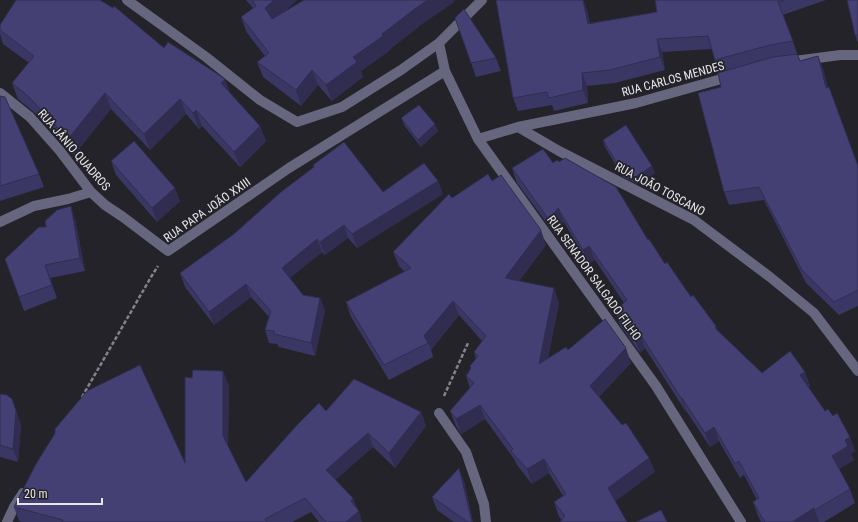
<svg xmlns="http://www.w3.org/2000/svg" width="858" height="522" viewBox="0 0 858 522" font-family="'Roboto Condensed',sans-serif">
  <rect width="100%" height="100%" fill="#232329"/>
  <g fill="none" stroke-linecap="round" stroke-linejoin="round">
    <path stroke="#838388" stroke-width="2.5" stroke-dasharray="4 2" stroke-linecap="butt" d="M444 396 468 343
      M82 397 151 277 158 266"/>
    <path stroke="#66667f" stroke-width="10" d="M127 0 206 57 260 100 297 122 342 107 401 70 439 43 482 0
      M439 43 445 71 478 139 656 386 741 522
      M787 62 840 55H858
      M0 93 30 117 60 151 91 192 105 205 123 217 168 251 289 168 445 71
      M518 127 636 103 732 76
      M478 139 518 127 559 151 694 220 770 277 814 313 858 371
      M0 222 34 206 68 199 91 192
      M439 413 466 452 484 504 486 522
      M7 522 14 507 23 493"/>
  </g>
  <path fill="#3a3764" d="M246 0H297L284 12 454 2 422 24 389 50V51L361 71 363 77 332 101 318 85 301 106 263 77 257 62 265 56 247 33 241 17 253 8Z
    M496 0H583L587 10 590 23 657 12 655 0H826L783 15 800 61 818 56 823 69 828 88 858 166V306L839 315 806 283 764 200 729 205 724 192 721 87 719 72 715 60 712 49 662 52 665 70 615 83 587 86 588 103 554 111 552 105 518 111 513 98Z
    M858 0V43L855 35Z
    M0 25 164 48 230 93 260 126 266 141 240 167 202 126 199 129 186 114 150 150 111 109 74 155 35 113 18 99 12 83 29 63 3 44 0 34Z
    M496 58 501 71 476 77 471 63Z
    M0 96 39 174 44 187 0 201Z
    M401 118 438 131 421 147 404 125Z
    M603 140 652 166 655 173 637 184 623 177 605 147Z
    M111 161 180 201 157 222 116 175Z
    M553 163 648 240 665 264 691 297 716 326 718 332 762 373 805 372 810 386 808 387 825 411 833 416 850 437 855 451 851 454 854 460 839 469 850 489 855 503 824 522H761L758 516 753 502 757 500 744 475 740 478 719 441 710 447 687 412H686L645 348 640 353 620 325 615 311 624 303 595 260 588 264 564 222 555 234 517 183 512 168Z
    M313 165 383 192 438 181 443 194 357 248 348 238 325 255 322 252 290 278 303 295 320 298 325 311 315 356 279 347 277 344 269 343 265 330 269 317 251 297 214 325 185 287 180 273 234 234 314 167Z
    M492 181 546 245 519 281 559 303 548 358 568 350 631 363 599 397 622 425 649 458 655 472 562 520 559 517 554 502 563 496 549 473 532 484 517 465 514 459 485 419 461 434 456 426 450 411 470 388 466 376 471 368 470 366 476 359 474 352 482 341 459 315 431 350 433 357 389 380 351 317 346 302 405 272 399 266 393 252 452 198Z
    M75 219 85 271 50 278 57 298 24 311 5 259 46 227Z
    M229 385 228 446 246 482 326 411 421 412 426 426 395 468 373 447 335 480 353 498 362 522H319L311 512 292 522H22L19 521 14 507 185 463Z
    M0 394 12 399 21 425 18 462 0 457Z
    M464 481 473 522H454L437 510 432 497Z"/>
  <path fill="#302d51" d="M274 0H297L270 24 265 8Z
    M428 0H454V2L422 24 389 50V51L361 71 363 77 332 101 326 85 353 57 416 8Z
    M583 0 587 10 592 37 588 24Z
    M657 39 662 52 665 70 660 57Z
    M818 56 823 69 831 101 826 88Z
    M312 70 318 85 301 106 296 90Z
    M582 73 587 86 588 103 583 90Z
    M225 79 231 95 221 83Z
    M105 93 111 109 74 155 68 139Z
    M180 99 186 114 150 150 144 134Z
    M196 110 202 126 199 129 193 113Z
    M435 124 438 131 421 147 418 140Z
    M260 126 266 141 240 167 234 152Z
    M652 166 655 173 637 184 635 177Z
    M438 181 443 194 357 248 352 234Z
    M175 188 180 201 157 222 152 208Z
    M71 206 75 219 85 271 80 258Z
    M558 208 564 222 555 234 549 220Z
    M344 225 348 238 325 255 320 242Z
    M541 230 546 245 511 292 505 278Z
    M317 239 322 252 286 281 282 268Z
    M589 246 595 260 588 264 583 250Z
    M45 265 50 278 57 298 52 285Z
    M246 284 251 297 214 325 209 312Z
    M554 288 559 303 544 378 539 364Z
    M320 298 325 311 315 356 311 343Z
    M453 301 459 315 431 350 428 343 424 336Z
    M640 334 645 348 640 353 635 339Z
    M626 348 631 363 596 400 590 386Z
    M223 371 229 385 228 450 223 436Z
    M805 372 810 386 805 389 800 375Z
    M681 398H682L687 412H686Z
    M12 399 21 425 18 462 13 449Z
    M480 405 485 419 461 434 456 419Z
    M421 412 426 426 395 468 389 453Z
    M714 427 719 441 710 447 705 433Z
    M368 433 373 447 331 484 326 470Z
    M850 437 855 451 851 454 854 460 837 470 832 456 845 440Z
    M649 458 655 472 613 503 608 488Z
    M544 459 549 473 532 484 527 469Z
    M459 468 464 481 473 522H472Z
    M353 498 358 512 359 511 362 522H346L351 501Z
    M814 508 819 522H792Z"/>
  <path fill="#444074" stroke="#302d51" d="M16 0H100L113 8 114 6 164 48 168 42 225 79 221 83 260 126 234 152 196 110 193 113 180 99 144 134 105 93 68 139 29 97 12 83 34 56 0 30V25Z
    M252 0H274L265 8 272 19 304 0H428L416 8 382 34 383 36 353 57 357 62 326 85 312 70 296 90 257 62 269 53 241 17 256 6Z
    M496 0H583L588 24 657 12 655 0H784L778 2 793 41 770 45 715 60 708 36 657 39 660 57 610 70 582 73 583 90 549 98 547 92 513 98Z
    M847 0H858V35H855Z
    M464 9 496 58 471 63 455 18Z
    M797 54 800 61 818 56 826 88 829 87 858 166V290L834 302 802 270 759 187 724 192 698 93 721 87 718 73 773 57Z
    M0 96 5 97 39 174 0 186Z
    M419 105 435 124 418 140 401 118Z
    M626 125 652 166 635 177 621 170 603 140Z
    M134 141 175 188 152 208 111 161Z
    M344 142 383 192 424 163 438 181 352 234 344 225 320 242 317 239 282 268 303 295 320 298 311 343 274 334V331L265 330 271 311 246 284 209 312 180 273 234 234 281 192 314 167 313 165Z
    M543 149 553 163 557 160 559 162 565 158 616 187 648 240 649 239 665 264 667 262 691 297 693 295 716 326 715 328 762 373 790 351 805 372 800 375 825 411 828 409 833 416 837 413 850 437 845 440 848 446 832 456 850 489 815 510 814 508 792 522H765L753 502 759 498 739 461 735 464 714 427 705 433 682 398H681L640 334 635 339 615 311 627 300 589 246 583 250 558 208 549 220 512 168Z
    M488 174 492 181 501 175 541 230 505 278 554 288 539 364 566 347 568 350 605 319 626 348 590 386 622 425 626 423 649 458 608 488 627 522H560L565 516 554 502 566 494 544 459 527 469 511 451 513 449 480 405 456 419 450 411 474 383 466 376 471 368 470 366 478 356 474 352 486 336 453 301 424 336 428 343 384 365 346 302 411 268 393 252 449 194 452 198Z
    M71 206 80 258 45 265 52 285 19 297 5 259 39 227H46L45 221 57 210Z
    M140 365 185 463V377L192 378 193 370 223 371V436L246 482 298 424 319 403 326 411 354 379 421 412 389 453 368 433 326 470 353 498 351 501 359 511 346 522H326L305 498 265 519 267 522H62L63 520 14 507 36 464 54 435 55 433V429L87 391Z
    M0 394 7 395 12 399 16 411 13 449 0 445Z
    M459 468 472 522H468L432 497Z
    M661 510 667 522H636Z"/>
  <g text-anchor="middle" dominant-baseline="central" stroke-width="3.5" stroke-linejoin="round" paint-order="stroke">
    <g font-size="12" fill="#e6e6ea" stroke="#232329">
      <text transform="translate(673 79) rotate(-15)">RUA CARLOS MENDES</text>
      <text transform="translate(74 150) rotate(49)">RUA JÂNIO QUADROS</text>
      <text transform="translate(660 189) rotate(28)">RUA JOÃO TOSCANO</text>
      <text transform="translate(207 210) rotate(-35)">RUA PAPA JOÃO XXIII</text>
      <text transform="translate(594 278) rotate(54)">RUA SENADOR SALGADO FILHO</text>
    </g>
  </g>
  <path d="M18 498v6h84v-6" fill="none" stroke="#e6e6ea" stroke-width="2"/>
  <text x="24" y="498" font-size="12" fill="#e6e6ea" stroke="#232329" stroke-width="3" paint-order="stroke">20 m</text>
</svg>
